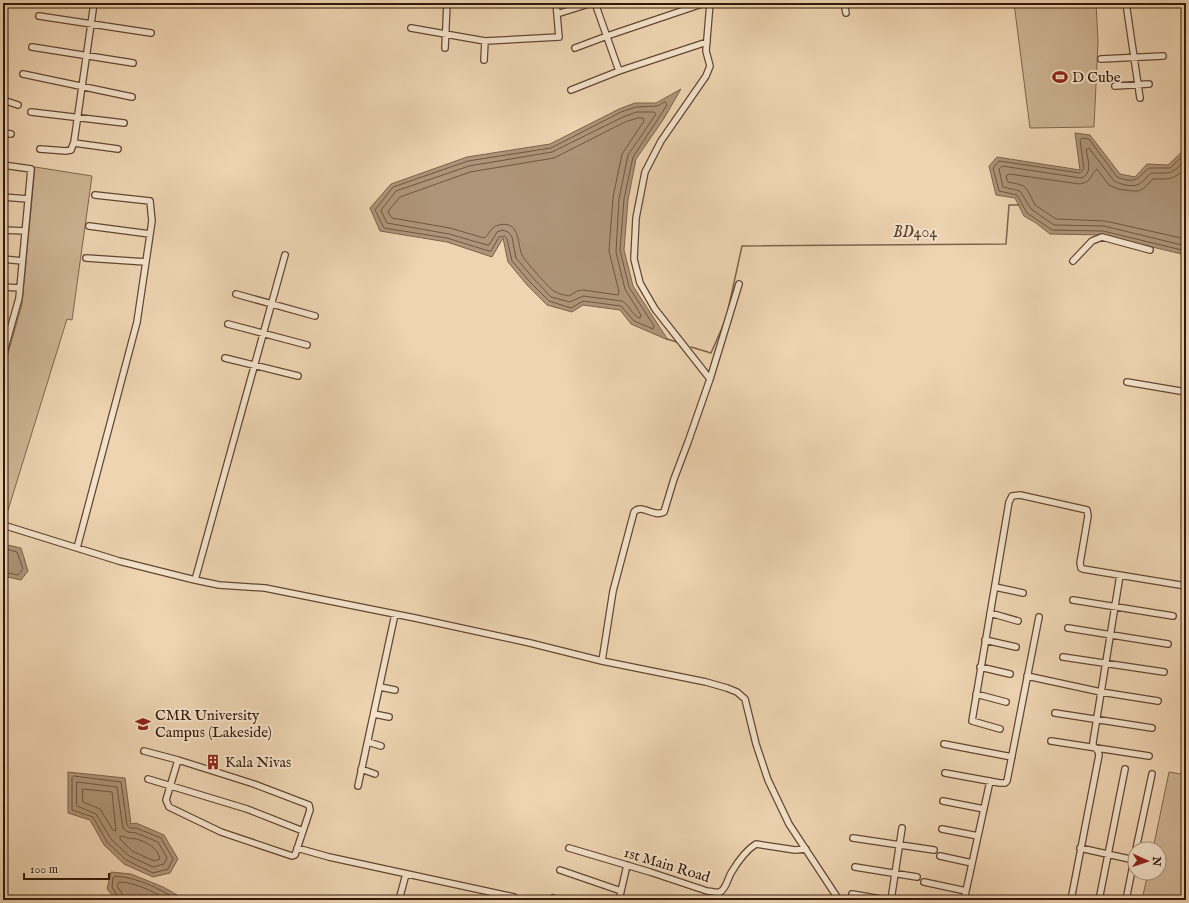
<svg xmlns="http://www.w3.org/2000/svg" width="1189" height="903" viewBox="0 0 1189 903" font-family="'IM FELL English',serif">
  <rect width="100%" height="100%" fill="#eed4b1"/>
  <filter id="stains"><feTurbulence type="fractalNoise" baseFrequency=".005" numOctaves="4"/><feColorMatrix values="0 0 0 0 .2 0 0 0 0 .09 0 0 0 0 .02 0 0 0 .5 -.17"/></filter>
  <radialGradient id="worn" r=".72"><stop offset=".6" stop-color="#630" stop-opacity="0"/><stop offset="1" stop-color="#630" stop-opacity=".3"/></radialGradient>
  <path fill="#ceb494" stroke="#80664e" d="M1014 3H1096L1098 42 1094 127 1030 128Z
    M35 167 92 176 72 320 67 319 5 520 3 519V371L22 304Z
    M1169 772 1186 775V900H1142L1148 873H1159V849H1153Z"/>
  <path fill="#ae9478" stroke="#7d624b" d="M681 89 663 120 636 159 628 200 624 250 633 286 668 340 631 324 620 310 583 305 572 312 547 305 527 285 508 262 503 238 492 257 447 242 380 231 370 208 391 184 467 157 550 144 619 109 635 103H656Z
    M1075 133 1090 135 1120 174 1135 177 1147 164 1168 165 1186 148V255L1102 235 1050 234 1036 223 1024 216 1015 198 996 195 989 166 997 157 1080 170Z
    M3 544 21 548 28 571 21 580 3 576Z
    M68 772 125 778 131 824 136 823 164 835 178 859 170 873 153 877 124 864 104 845 90 820 68 813Z
    M111 872 131 874 163 887 186 900H116L107 889Z"/>
  <g fill="none" stroke-linecap="round" stroke-linejoin="round">
    <path stroke="#705640" stroke-width="1" d="M665 102 667 105 633 157 624 199 620 250 629 287 654 326 653 329 634 321 621 306 583 301 571 308 549 301 530 282 512 261 507 239 505 236 499 237 491 251H489L447 238 384 228 375 210 393 187 468 161 551 148 621 112 636 107 657 106Z
      M637 112H654L656 114 628 155 619 199 616 252 625 289 641 315 640 318C632 316 630 305 622 301L583 296 570 302 551 297 534 279 516 258 512 237 508 232 503 230 497 232 489 245H487L449 234 387 223 381 211 382 209 396 191 469 166 552 152 623 117Z
      M638 118H643L644 121 622 154 613 197 609 251 619 292 618 295 583 290 577 291 569 296C565 295 558 294 554 291 549 288 524 260 522 255 517 243 520 220 499 225 491 226 490 234 484 238L450 228 392 218 388 212 389 210 400 197 470 172 554 158 625 122Z
      M1186 153 1170 168H1149C1136 179 1136 184 1117 177L1089 139 1082 138 1080 140 1084 169 1080 173 999 161 993 168 999 191 1017 195 1027 213 1052 230 1103 231 1186 251
      M1186 160C1170 175 1173 173 1151 173 1147 176 1144 182 1139 184 1133 188 1120 184 1114 181L1089 148 1086 150C1088 160 1093 174 1081 178L1002 166 999 169 1003 187 1020 191 1031 209 1054 225 1104 226 1186 246
      M1186 168C1173 180 1170 179 1153 179L1144 188 1139 191H1133L1118 189 1109 185 1097 169C1090 175 1092 182 1080 184L1009 174 1006 176 1008 182 1018 184 1024 186 1028 191 1035 205 1056 219 1105 221 1186 239
      M3 548 17 552 23 569 18 575 3 572
      M74 776 121 782 127 825 130 828H136L161 838 173 859 168 869 153 873 126 860 107 842 93 817 72 810V778Z
      M77 782 117 787 123 828 128 832 136 833 158 842 167 858 164 864 153 867 129 856 111 839 96 814 77 806Z
      M83 789 112 792 116 831 113 830 100 809 83 802Z
      M123 836C127 839 131 838 136 839 147 842 158 848 160 859L154 861 132 851 120 839V837Z
      M119 900 118 897 112 887 113 878 115 876C139 878 158 888 178 900
      M124 900 123 895 117 886 119 882C136 882 153 892 168 900"/>
    <path stroke="#7d624b" stroke-width="1.5" d="M728 310 742 246 1006 244 1009 205H1019
      M667 339 680 343
      M691 347 711 353 725 321"/>
    <defs>
      <path id="minor" d="M595 3 619 71
        M710 3 706 51 710 66 706 76 661 141 645 172 636 218 634 259 640 283 655 309 710 379
        M844 3 846 13
        M1126 3 1140 98
        M337 4 338 3
        M557 14 592 3
        M39 16 151 33
        M411 28 485 41 559 37 556 3
        M32 47 133 63
        M445 48 447 3
        M575 48 607 36 699 5
        M1101 59 1163 56
        M484 60 485 41
        M23 74 132 97
        M1115 86 1149 84
        M571 90 619 71 707 42
        M3 100 18 105
        M31 112 124 123
        M3 133 11 134
        M74 143 118 149
        M40 149 66 151 71 150 74 142 94 3
        M3 165 31 169 19 298 3 355
        M3 197 28 199
        M89 226 150 234
        M3 230 25 231
        M86 258 146 262
        M3 259 22 261
        M1073 261 1092 241 1102 237 1150 250
        M3 287 20 288
        M236 294 315 316
        M228 324 307 345
        M3 331 9 333
        M225 358 298 376
        M1127 382 1186 392
        M3 525 119 561 195 580 219 585 265 588 415 618 530 643 602 661 706 682 727 688 737 692 745 699 756 744 768 780 789 824 839 900
        M77 548 137 322 152 221 150 201 95 195
        M195 580 285 255
        M995 587 1023 593
        M1073 600 1173 616
        M990 613 1018 621
        M1068 628 1168 644
        M985 640 1016 647
        M1063 657 1164 672
        M602 661 613 591 634 512C642 503 653 518 664 512L674 479 688 442 710 379 739 284
        M980 667 1010 674
        M1027 676 1101 692 1158 701
        M380 687 395 690
        M976 694 1006 702
        M1055 713 1152 728
        M374 714 389 717
        M1000 729 972 721 1009 502 1012 496 1020 495 1087 510 1088 516 1080 563 1081 568 1083 569 1186 586
        M1051 741 1149 756
        M368 742 381 746
        M944 744 1012 757
        M144 751 178 760
        M178 760 254 784 309 805 310 810 295 855 292 856 221 832 169 807 166 800Z
        M361 769 375 774
        M945 773 1000 783H1005L1007 781 1039 617
        M148 779 247 809 303 831
        M358 786 395 614
        M943 801 984 809
        M942 829 978 836
        M853 838 934 850
        M297 848 329 857 509 896 514 897 518 900
        M569 848 650 872 707 891C711 891 716 893 720 892 726 889 728 878 731 873 737 863 746 850 756 844L795 850 806 849
        M1080 848 1134 860
        M1136 849 1152 774
        M940 856 972 863
        M855 867 917 877
        M560 870 621 891
        M924 882 966 891
        M852 894 887 900
        M553 898 558 900
        M399 900 406 874
        M619 900 627 865
        M891 900 902 828
        M964 900 990 781
        M1071 900 1099 755 1098 751 1093 745V742L1120 575
        M1099 900 1125 769
        M1126 900 1135 855"/>
    </defs>
    <use href="#minor" stroke="#624732" stroke-width="8"/>
    <use href="#minor" stroke="#f4e3cc" stroke-width="5.5"/>
  </g>
  <defs>
    <symbol id="stadium-bare" viewBox="-9 -9 18 18"><path d="M0-5a6.5 5 0 1 0 0 10a6.5 5 0 1 0 0-10ZM-3.5-1.8h7v3.6h-7Z" fill="#8f2418" stroke="#f4e3cc" stroke-width="2.5" paint-order="stroke"/></symbol>
    <symbol id="university-bare" viewBox="-9 -9 18 18"><path d="M0-5L7-2L0 1L-7-2ZM-4 1L0 2.5L4 1V4Q0 6-4 4Z" fill="#8f2418" stroke="#f4e3cc" stroke-width="2.5" paint-order="stroke"/></symbol>
    <symbol id="building-bare" viewBox="-9 -9 18 18"><path d="M-4-6H4V6H1V3H-1V6H-4ZM-2.5-4.3h1.7v1.8h-1.7ZM.8-4.3h1.7v1.8H.8ZM-2.5-1h1.7V.8h-1.7ZM.8-1h1.7V.8H.8Z" fill="#8f2418" stroke="#f4e3cc" stroke-width="2.5" paint-order="stroke"/></symbol>
  </defs>
  <g fill-rule="evenodd">
    <use href="#stadium-bare" x="1049" y="66" width="22" height="22"/>
    <use href="#university-bare" x="132" y="713" width="22" height="22"/>
    <use href="#building-bare" x="202" y="751" width="22" height="22"/>
  </g>
  <g text-anchor="middle" dominant-baseline="central" stroke-width="4" stroke-linejoin="round" paint-order="stroke">
    <g font-size="15" fill="#331808" stroke="#f4e3cc" text-anchor="start">
      <text x="1072" y="77">D Cube</text>
      <text x="155" y="715">CMR University<tspan x="155" dy="17">Campus (Lakeside)</tspan></text>
      <text x="225" y="762">Kala Nivas</text>
    </g>
    <g font-size="15" fill="#331808" stroke="#f4e3cc">
      <text transform="translate(667 865) rotate(17)">1st Main Road</text>
    </g>
    <g font-size="16" font-style="italic" fill="#5e432f" stroke="#f4e3cc">
      <text x="915" y="233">BD404</text>
    </g>
  </g>
  <rect width="1189" height="903" fill="none" stroke="#eed4b1" stroke-width="16"/>
  <rect x="4" y="4" width="1181" height="895" fill="none" stroke="#331808" stroke-width="2"/>
  <rect x="8" y="8" width="1173" height="887" fill="none" stroke="#331808"/>
  <g transform="translate(1147 861) rotate(93)"><circle r="19" fill="#f4e3cc" stroke="#a7927e"/>
  <path d="M0-3L7 15L0 10L-7 15Z" fill="#8f2418"/>
  <text y="-6" font-size="11" font-weight="bold" text-anchor="middle" fill="#331808">N</text>
  </g>
  <path d="M24 873v6h85v-6" fill="none" stroke="#331808" stroke-width="2"/>
  <text x="30" y="873" font-size="12" fill="#331808" stroke="#f4e3cc" stroke-width="3" paint-order="stroke">100 m</text>
  <rect width="100%" height="100%" filter="url(#stains)"/>
  <rect width="100%" height="100%" fill="url(#worn)"/>
</svg>
